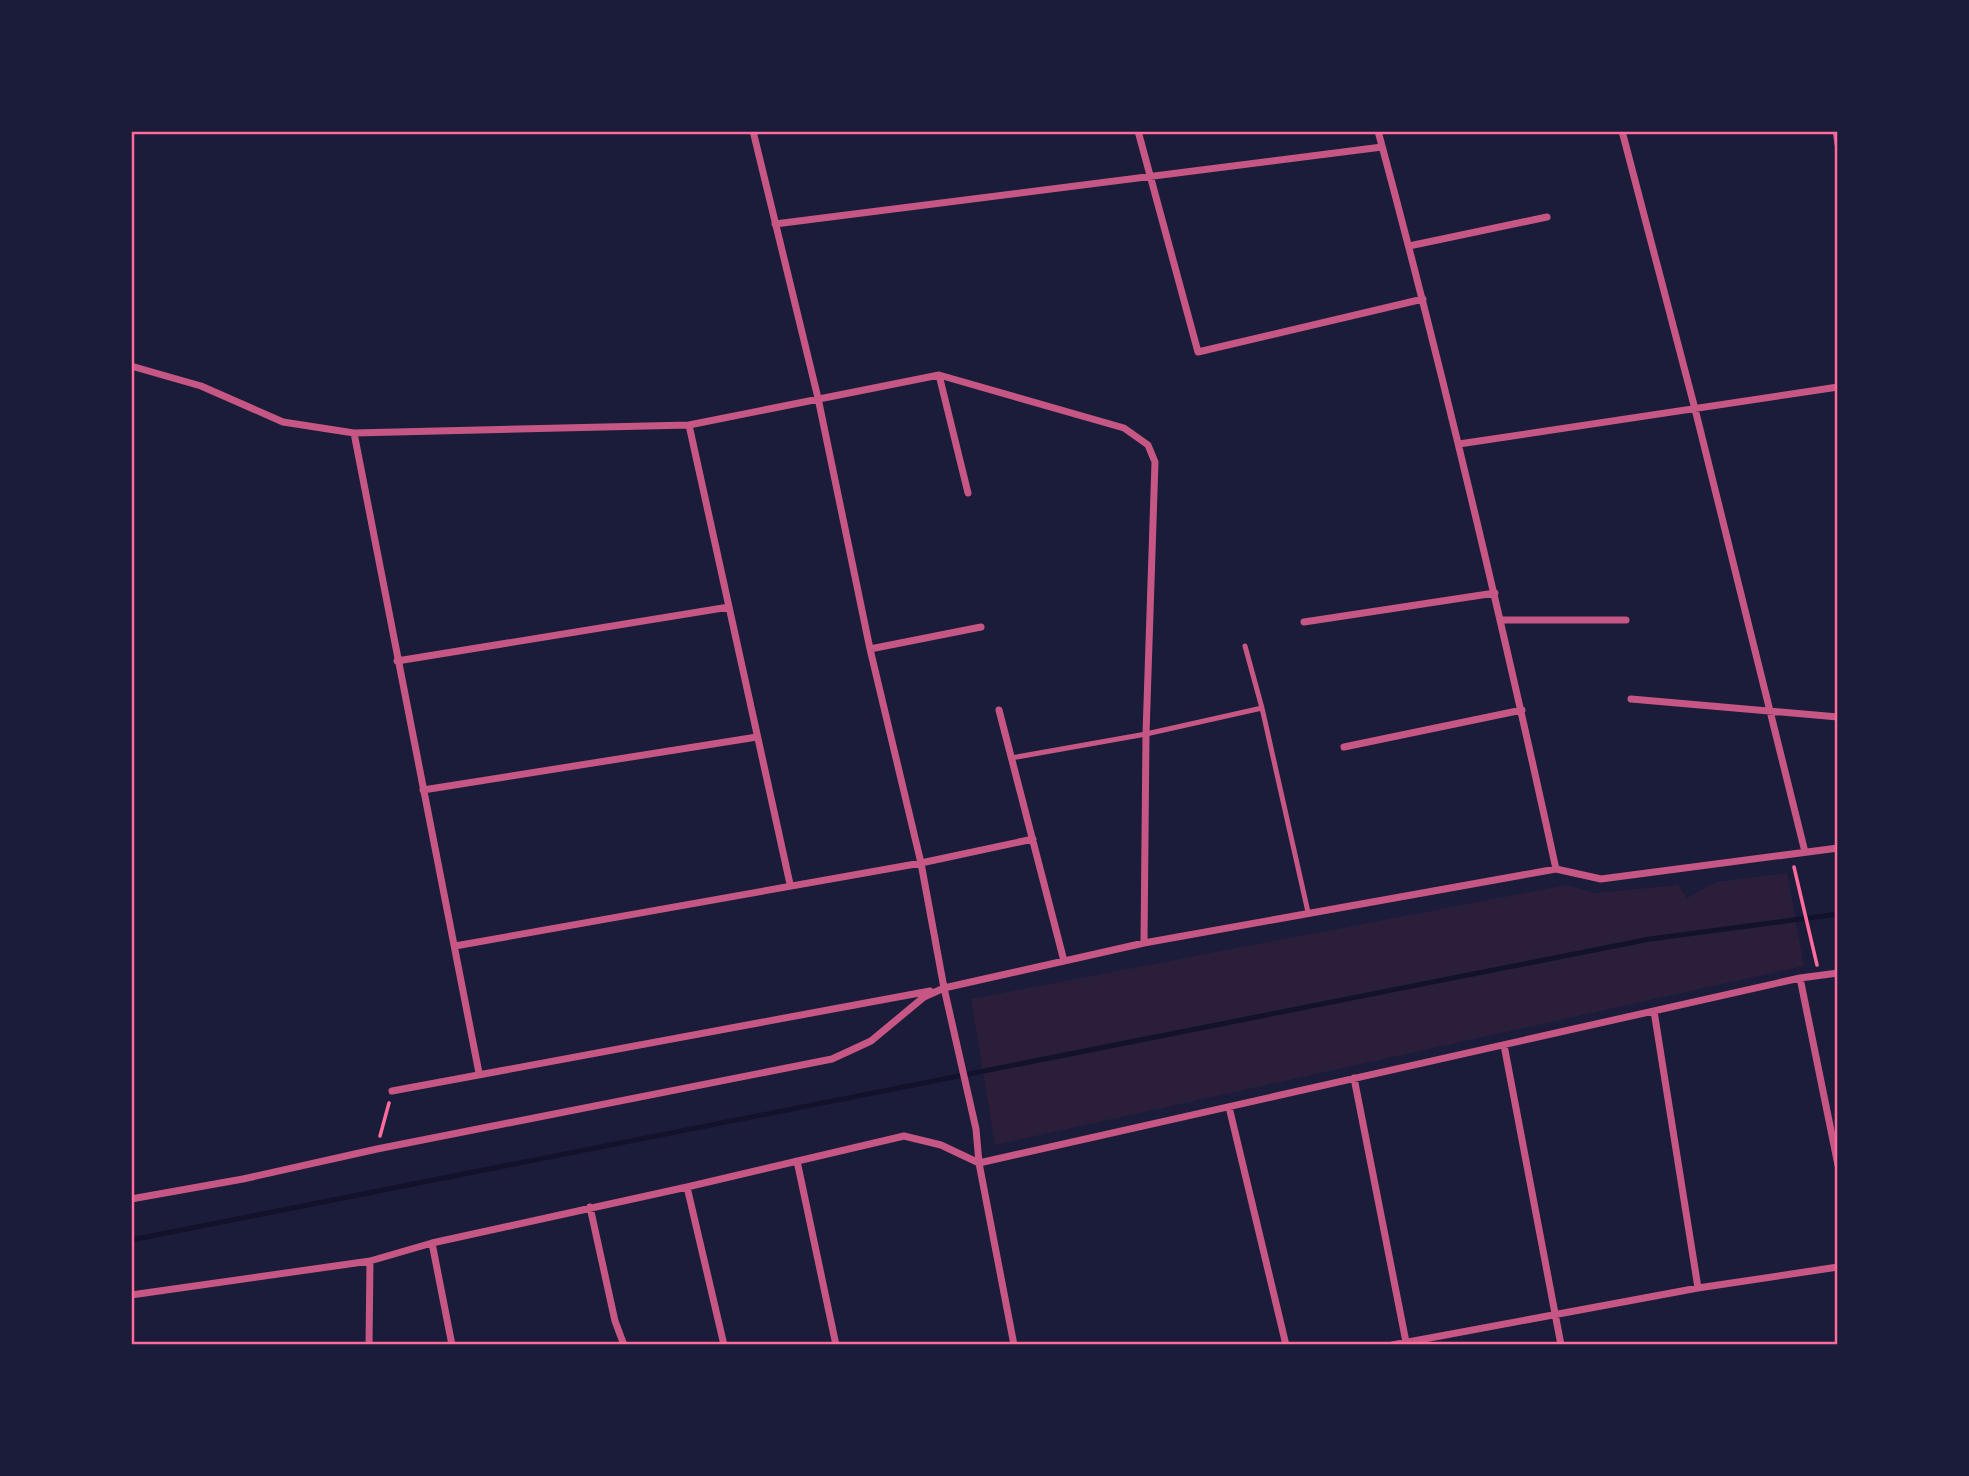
<svg xmlns="http://www.w3.org/2000/svg" width="1969" height="1476" viewBox="0 0 1969 1476" font-family="Overpass,sans-serif">
  <rect width="100%" height="100%" fill="#1b1b3a"/>
  <path fill="#2a1e3b" d="M1787 873 1804 966 995 1145 971 999 1566 885 1595 893 1678 885 1687 898 1716 882Z"/>
  <g fill="none" stroke-linecap="round" stroke-linejoin="round">
    <path stroke="#12122b" stroke-width="5" d="M131 1240 1650 939 1838 914"/>
    <path stroke="#ff6b9d" stroke-width="3.5" d="M1794 867 1817 965
      M380 1136 389 1103"/>
    <path stroke="#c65784" stroke-width="5" d="M1245 646 1262 708 1308 912
      M1011 758 1146 734 1262 708"/>
    <path stroke="#c65784" stroke-width="7" d="M753 131 818 398 870 649 921 863 944 988 976 1129 979 1163 1014 1345
      M1138 131 1198 352 1423 299
      M1378 131C1444 375 1502 622 1556 869
      M1622 131 1695 409 1805 852
      M1836 131 1838 144
      M775 224 1382 147
      M1409 246 1547 217
      M131 366 201 386 283 422 354 433 689 425 939 375 1124 428 1148 445 1155 462 1146 734 1144 943
      M939 375 968 493
      M689 425 790 884
      M354 433 479 1073
      M1459 444 1838 387
      M1500 620H1626
      M1304 622 1495 593
      M870 649 981 627
      M397 661 729 607
      M1631 699 1838 717
      M999 710 1064 961
      M1344 747 1522 710
      M423 790 757 737
      M455 946 921 863 1033 839
      M1800 978 1838 1165
      M1654 1011 1698 1288
      M1504 1045 1561 1345
      M1354 1078 1406 1342
      M392 1091 930 991
      M1229 1107 1286 1345
      M797 1161 836 1345
      M687 1187 724 1345
      M131 1199 243 1179 377 1149 832 1059 871 1041 924 997 944 988 1144 943 1556 869 1601 879 1838 848
      M590 1207 615 1321 624 1345
      M432 1243 452 1345
      M131 1295 370 1261 432 1243 687 1187 904 1136 941 1145 979 1163 1800 978 1838 973
      M369 1345 370 1261
      M1392 1345 1698 1288 1838 1267"/>
  </g>
  <rect width="1969" height="1476" fill="none" stroke="#1b1b3a" stroke-width="266"/>
  <rect x="133" y="133" width="1703" height="1210" fill="none" stroke="#ff6b9d" stroke-width="2.5"/>
</svg>
